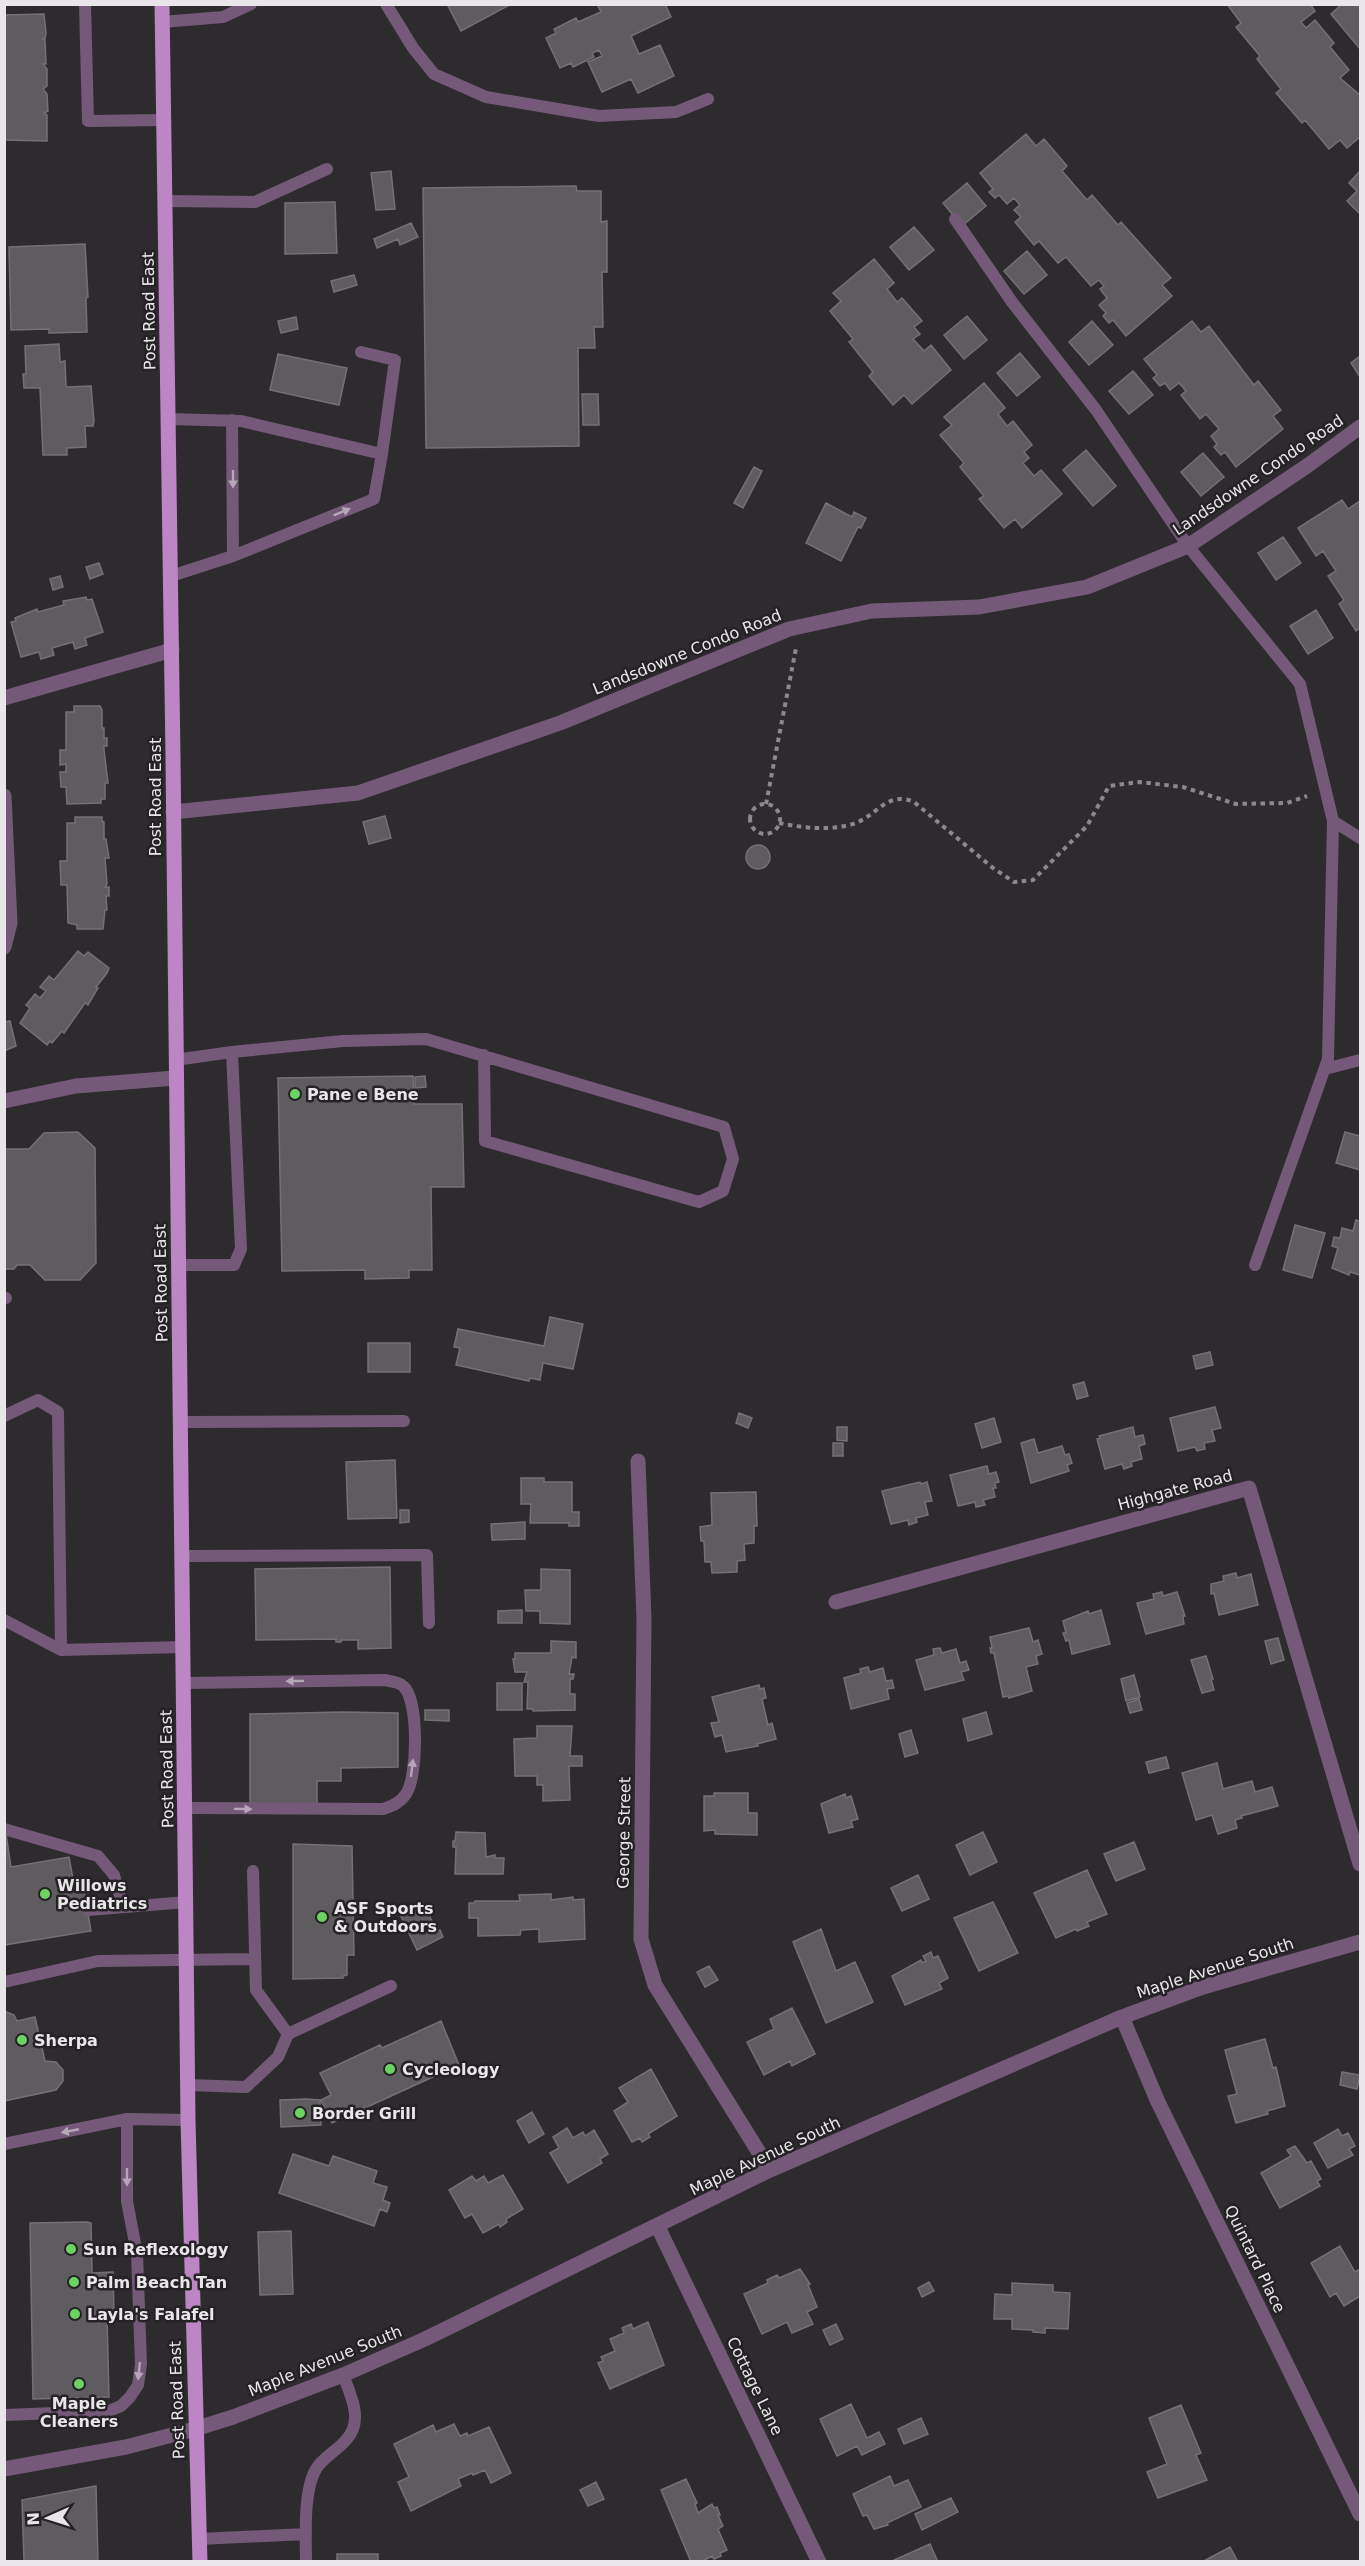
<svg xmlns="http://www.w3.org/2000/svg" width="1365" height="2566" viewBox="0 0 1365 2566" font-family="'DejaVu Sans',sans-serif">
  <rect width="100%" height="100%" fill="#2e2b2e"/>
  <path fill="#5f5c5f" stroke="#747174" stroke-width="1.5" d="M447 4H511L461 31Z
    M597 4H665L671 17 631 36 639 54 660 45 674 76 638 93 631 79 602 92 588 62 602 56 599 50 592 53 594 57 573 67 571 63 560 68 546 38 556 33 554 29 576 18 578 22 601 12Z
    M1227 4H1310L1315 11 1301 22 1306 28 1315 20 1334 43 1330 47 1349 70 1340 78 1360 95V137L1347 148 1340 140 1329 149 1305 120 1302 123 1276 93 1281 89 1257 59 1260 56 1236 27 1241 23Z
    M1342 4H1360V49L1331 14Z
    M44 14 46 33 45 39H43L45 41 46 64H43L47 69V86L43 89 47 94 48 111 44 113 47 115V141L4 140V15Z
    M1026 134 1036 146 1044 139 1067 166 1062 171 1087 200 1092 195 1118 225 1121 222 1171 278 1162 285 1172 296 1126 336 1113 320 1109 323 1103 316 1106 313 1099 305 1107 298 1100 289 1104 286 1099 280 1091 286 1066 257 1058 263 1039 241 1034 245 1015 222 1021 217 1014 210 1020 205 1014 198 1007 204 999 195 995 198 989 192 993 189 980 173Z
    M391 171 395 209 376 210 371 173Z
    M1360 171V214L1347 201 1357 191 1349 183Z
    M967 183 986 206 962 226 943 203Z
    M576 186 577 191H601V222L607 221V272H602L603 327H594L595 348H578L579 446 426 448 423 188Z
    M335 202 337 253 285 254V203Z
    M411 223 418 237 400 245 398 239 377 248 374 239Z
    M914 227 934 250 909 270 890 247Z
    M85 244 88 297 86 298 87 332 49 333V329L11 330 9 247Z
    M1027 251 1047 275 1024 294 1004 271Z
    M874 259 894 283 887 289 897 302 902 298 922 321 914 327 920 334 913 339 924 351 931 345 951 370 912 404 904 395 893 405 869 376 873 372 849 342 853 339 830 311 841 301 833 293Z
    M354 275 357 285 334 292 331 281Z
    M967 316 987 340 964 359 944 335Z
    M296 317 298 329 281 333 278 321Z
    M1092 321 1113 345 1089 365 1069 342Z
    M1192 321 1201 332 1209 326 1254 385 1258 381 1281 410 1273 416 1283 429 1236 467 1225 452 1221 455 1214 447 1217 444 1211 436 1219 429 1206 414 1200 419 1181 395 1186 391 1179 383 1170 390 1165 383 1160 386 1153 378 1157 375 1144 359Z
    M59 344 60 362 65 361 66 387 91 386 94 421 93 426H85L86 447 67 448V455H43L40 388H24L23 374H26L25 346Z
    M1020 353 1040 377 1017 396 997 373Z
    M278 354 347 368 339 405 270 390Z
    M1360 356V377L1351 363Z
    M1133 371 1153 395 1129 414 1109 391Z
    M984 383 1005 408 998 414 1007 426 1013 421 1032 445 1024 452 1029 458 1023 463 1034 476 1041 470 1062 494 1022 528 1015 519 1004 528 979 499 984 496 960 467 964 463 940 435 952 425 944 417Z
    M582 394H598L599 425H583Z
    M1086 450 1116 486 1093 506 1063 470Z
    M1203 453 1224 477 1201 496 1181 472Z
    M754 467 762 471 743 508 734 503Z
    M1342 500 1348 509 1360 501V628L1356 631 1339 604 1344 600 1328 576 1336 571 1323 551 1316 556 1298 528Z
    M826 503 852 517 854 512 866 518 861 528 858 527 841 561 806 543Z
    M1283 537 1301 563 1276 580 1258 553Z
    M99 563 103 574 90 579 86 567Z
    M60 576 63 587 53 590 50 579Z
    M86 597 87 600 92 599 103 632 85 638 87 645 75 649 73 642 52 648 54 655 41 659 39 652 21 657 11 622 16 621 15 618 37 609 38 612 64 605 63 601Z
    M1316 610 1333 638 1308 654 1290 626Z
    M74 706H100L102 710V728H104V738H107V746H104V750L108 783H105V799H101V803L67 804 66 787H61L60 772H66V764L60 765V750H66V712H74Z
    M385 816 391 838 369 844 363 822Z
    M75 817H102V821L104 822V839H106L109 858H105L107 884 105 887H109V896H106L107 910H105L103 929H77V925L68 923 67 885H61L60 861H67V823H75Z
    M746 857a12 12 0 1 1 24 0a12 12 0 1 1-24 0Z
    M78 951 84 956 88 952 109 968 107 973 96 987 98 988 88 1005 85 1003 64 1033 62 1031 52 1043 50 1041 47 1045 20 1023 30 1008 26 1005 35 994 40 998 46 991 40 987 49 976 54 980Z
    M4 1019 5 1022 10 1021 16 1046 4 1051Z
    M413 1076 414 1104H462L464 1187H431L432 1270H409V1278L365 1279V1270L282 1271 278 1078Z
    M425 1076 426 1087 415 1088V1077Z
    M78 1132 95 1148 96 1263 80 1280H45L30 1265H17L14 1269H4V1149H29L44 1133Z
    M1345 1132 1360 1136V1170L1336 1163Z
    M1356 1220 1360 1221V1275L1350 1272 1349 1275 1332 1268 1338 1248 1332 1246 1334 1237 1340 1238 1342 1228 1353 1231Z
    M1295 1225 1325 1233 1312 1278 1283 1270Z
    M550 1317 583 1324 573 1369 543 1363 540 1380 530 1378 529 1381 456 1365 460 1348 454 1347 458 1329 544 1346Z
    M368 1343H410V1372H368Z
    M1210 1352 1213 1365 1196 1369 1193 1356Z
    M1084 1382 1088 1396 1077 1399 1073 1385Z
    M1215 1407 1221 1428 1212 1430 1215 1441 1204 1443 1205 1449 1197 1451 1195 1447 1178 1451 1170 1418Z
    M739 1413 752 1418 748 1428 736 1423Z
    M994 1418 1001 1442 982 1448 975 1424Z
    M837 1427H847V1441L837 1440Z
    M1133 1427 1135 1437 1143 1435 1145 1444 1139 1446 1142 1459 1131 1462 1132 1466 1124 1469 1122 1464 1105 1469 1097 1439 1100 1438 1099 1436Z
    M1034 1439 1038 1453 1062 1446 1065 1455 1069 1454 1072 1463 1067 1465 1069 1471 1031 1483 1021 1443Z
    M833 1443H843V1456H833Z
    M395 1460 397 1518 348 1519 346 1462Z
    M987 1466 989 1474 996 1472 999 1482 995 1483 996 1488H993L995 1497 983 1500 985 1505 976 1507 975 1502 958 1506 950 1475Z
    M521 1478H544V1482H572V1512H579V1526H569V1523H530L531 1504H521Z
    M920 1482 921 1484 927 1482 932 1501 925 1502 928 1515 916 1518 917 1522 909 1525 908 1520 891 1524 882 1491Z
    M756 1492 757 1526H754V1543L744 1544 745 1560 737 1561V1572L712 1573 711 1562H705L704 1541H701L700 1527 712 1525 711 1493Z
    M400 1510H409V1522L400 1523Z
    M525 1522V1539L492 1540 491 1524Z
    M390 1567 391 1648 358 1649V1640H341V1642H336V1639L256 1640 255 1569Z
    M541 1569 570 1570V1624L540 1623V1611H526L525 1590H541Z
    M1236 1573 1237 1578 1251 1574 1258 1605 1219 1615 1214 1593 1211 1594V1584L1224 1581 1223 1576Z
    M1162 1592 1163 1596 1177 1592 1185 1616H1183L1184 1624 1146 1634 1137 1603 1154 1599 1153 1594Z
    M522 1610V1623H498V1611Z
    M1101 1610 1110 1644 1072 1654 1069 1640 1066 1641 1063 1633H1066L1063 1621 1088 1611 1089 1614Z
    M1029 1628 1033 1642 1038 1640 1042 1654 1036 1656 1038 1664 1026 1667 1032 1691 1009 1698 1008 1696 1003 1697 994 1653H991L990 1648H992L990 1637Z
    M1278 1638 1284 1660 1271 1664 1265 1641Z
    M551 1641 576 1642V1658L572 1657 569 1674H574L573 1679H570V1694H575V1710L533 1711V1709H527L528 1682H524L527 1672H515L513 1659H515V1653H551Z
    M940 1648 942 1653 956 1649 960 1663 966 1661 969 1670 961 1672 964 1680 925 1690 916 1660 934 1655 933 1649Z
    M1206 1656 1213 1679H1211L1214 1690 1202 1693 1191 1660Z
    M868 1667 870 1672 883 1668 886 1681 892 1680 894 1688 887 1689 889 1699 851 1709 844 1678 861 1673 860 1669Z
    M1134 1675 1140 1697 1126 1701 1121 1679Z
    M497 1683H522V1710H497Z
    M759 1685 760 1689 764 1688 766 1698 762 1699 768 1725 772 1723 776 1739 757 1744 758 1746 726 1752 722 1735 715 1737 711 1723 719 1722 712 1697Z
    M1139 1699 1142 1710 1130 1713 1127 1703Z
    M425 1710H449V1721L425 1720Z
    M343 1712 398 1713V1767L341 1768V1781H317V1804H250V1714Z
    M986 1712 992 1734 968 1741 963 1719Z
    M537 1726H572L570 1756H582V1766H569L570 1800 543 1801V1785H537V1776H515L514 1739 537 1738Z
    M911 1730 918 1753 905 1757 899 1734Z
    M1166 1757 1169 1768 1149 1773 1146 1762Z
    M1217 1763 1223 1789 1252 1781 1255 1792 1272 1787 1278 1806 1241 1816 1242 1818 1235 1820 1237 1828 1218 1834 1212 1815 1196 1820 1182 1773Z
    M714 1793H748V1813H757V1835L715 1834V1830L704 1831V1796H714Z
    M845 1794 846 1798 851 1796 858 1819 851 1821 853 1827 829 1833 821 1804Z
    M456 1832 485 1833 486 1857 495 1855V1858H504L503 1874H455L456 1847H453V1841H455Z
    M983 1832 997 1862 970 1875 956 1845Z
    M6 1834 11 1867 69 1857 73 1879 82 1878 91 1931 4 1945Z
    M1134 1842 1145 1869 1116 1881 1104 1854Z
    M293 1844 352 1846 354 1955H347V1975L343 1976V1978L293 1979Z
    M1087 1870 1107 1914 1087 1922 1089 1926 1077 1931 1076 1929 1056 1938 1034 1893Z
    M918 1875 929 1899 902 1911 891 1888Z
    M551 1894V1900L573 1897V1900L584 1899 585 1939 539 1942V1929L521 1930 520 1935 478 1936V1918H469V1903H474L475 1901H520L519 1895Z
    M993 1902 1018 1953 979 1971 954 1918Z
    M423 1903 437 1931 440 1930 443 1937 417 1950 400 1914Z
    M821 1929 836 1971 855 1962 873 2002 826 2023 793 1942Z
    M931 1952 933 1958 938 1956 948 1978 939 1983 942 1989 905 2005 892 1976 921 1960 922 1963 926 1961 923 1956Z
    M709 1966 718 1980 705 1987 697 1972Z
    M792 2008 815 2054 792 2066 790 2061 764 2075 747 2042 774 2029 770 2019Z
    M4 2011 14 2015 17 2021 35 2017 45 2061 56 2062 63 2070V2081L56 2090 4 2101Z
    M441 2021 459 2065 332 2123 321 2100 331 2095 320 2073 380 2045 382 2048Z
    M1265 2039 1273 2068 1276 2067 1285 2106 1267 2111 1268 2114 1236 2123 1228 2096 1237 2094 1225 2050Z
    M651 2069 677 2116 648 2134 650 2137 642 2142 640 2138 632 2142 614 2111 628 2102 619 2088Z
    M1342 2072 1360 2075 1357 2089 1340 2085Z
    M306 2099 320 2100 321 2125 281 2127 280 2100Z
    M532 2112 544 2134 529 2143 517 2121Z
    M567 2128 573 2138 583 2132 585 2136 594 2130 608 2154 600 2159 602 2163 568 2183 550 2153 559 2148 553 2137Z
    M1338 2129 1342 2136 1348 2133 1355 2146 1349 2149 1353 2155 1328 2168 1314 2143Z
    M1295 2146 1307 2163 1311 2161 1321 2179 1317 2181 1320 2186 1280 2208 1261 2173 1291 2156 1287 2150Z
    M293 2154 329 2166 333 2156 377 2171 373 2183 387 2187 383 2200 390 2203 387 2212 380 2209 374 2226 279 2193Z
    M503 2175 523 2209 506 2219 507 2222 500 2227 499 2224 483 2233 472 2214 465 2218 449 2190 472 2176 476 2181 484 2176 488 2183Z
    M87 2222 91 2223 92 2273 113 2272 114 2316H107L109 2397 33 2399 30 2223Z
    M291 2231 293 2294 260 2295 258 2232Z
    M1340 2246 1355 2272 1360 2269V2296L1344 2306 1336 2293 1330 2297 1311 2263Z
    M800 2269 810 2284 808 2285 817 2307 807 2312 813 2324 792 2333 787 2322 762 2334 744 2294 768 2283 767 2280 777 2275 779 2278Z
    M929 2282 934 2291 922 2297 918 2288Z
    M1012 2283 1053 2285V2292L1070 2293 1068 2329 1045 2328V2333L1033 2332V2330L1012 2329V2319H994L995 2294 1012 2295Z
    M648 2322 664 2365 610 2389 598 2363 603 2361 601 2357 615 2351 610 2339 624 2333 622 2328 631 2324 633 2329Z
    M836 2324 843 2339 830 2345 823 2330Z
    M851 2404 867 2438 879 2432 885 2444 862 2455 857 2446 837 2456 820 2419Z
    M1181 2405 1201 2453 1196 2455 1207 2480 1158 2498 1147 2472 1167 2464 1149 2418Z
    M921 2418 928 2434 904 2444 898 2429Z
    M454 2424 460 2436 467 2433 468 2436 489 2427 511 2473 491 2483 485 2470 473 2475 472 2473 458 2479 461 2486 411 2511 398 2482 409 2477 394 2444 433 2425 436 2432Z
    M890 2476 894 2486 908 2480 921 2507 887 2523 888 2525 874 2529 867 2515 863 2516 853 2494Z
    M686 2479 697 2503 695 2504 698 2513 712 2504 714 2508 717 2507 720 2515H718L723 2526 718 2529 727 2550 720 2553 721 2556 714 2559 712 2556 701 2562H691L661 2490Z
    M596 2482 604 2499 588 2506 580 2490Z
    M96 2486 98 2562H24L22 2500Z
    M951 2498 958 2512 922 2530 915 2514Z
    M930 2544 938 2562H895L894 2560Z
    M1230 2547 1238 2562H1202Z
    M337 2554H378V2562H337Z"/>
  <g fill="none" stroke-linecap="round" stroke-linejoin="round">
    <path stroke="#8b898b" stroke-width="4" stroke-dasharray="4.5 4.5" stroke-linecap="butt" d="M766 804 796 648
      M750 819a15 15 0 1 1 30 0a15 15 0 1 1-30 0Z
      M779 823C804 828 828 831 853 824 876 817 887 790 914 802L993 868 1014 882 1033 880 1087 826 1109 786 1139 782 1183 787 1236 804 1287 803 1307 796"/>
    <path stroke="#745a78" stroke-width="12" d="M85 4 88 121 165 120
      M386 4 413 48 434 74 486 97 599 116 676 112 708 99
      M162 22 223 17 251 4
      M166 201 255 202 327 169
      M955 219 1012 302 1096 410 1188 546 1300 684 1333 821 1328 1059 1255 1265
      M361 352 395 360 382 454
      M168 419 241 421 382 454 374 499 233 556 232 420
      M171 576 233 556
      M1333 821 1360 838
      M232 1052 343 1041 426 1039 724 1127 733 1159 723 1191 699 1202 485 1141 484 1055
      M175 1060 232 1052 241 1249 234 1265H178
      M1325 1069 1360 1060
      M4 1298H6
      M4 1416 38 1400 58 1412 61 1650 183 1647
      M181 1422 404 1421
      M182 1556 427 1555 429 1623
      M4 1620 61 1650
      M184 1683 385 1680C390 1681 399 1682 403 1686 419 1699 418 1777 406 1794 400 1803 392 1806 383 1809L185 1808
      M4 1829 98 1856 114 1875 123 1907
      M253 1871 256 1990 288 2034
      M88 1910 187 1902
      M4 1982 98 1961 253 1959
      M188 2085 246 2087 278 2057 288 2034 391 1986
      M4 2144 127 2119 188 2120
      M4 2415 109 2411 121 2406 130 2397 138 2385 141 2364 137 2254 127 2201V2119
      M199 2539 306 2534
      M306 2562C306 2536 303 2491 316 2469 323 2457 337 2451 346 2440 364 2421 351 2396 343 2375"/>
    <path stroke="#745a78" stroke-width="15" d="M4 698 172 650
      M4 796 10 923 4 947
      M173 812 358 793 560 723 789 629 872 611 979 607 1087 587 1188 546 1307 466 1360 427
      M4 1101 76 1086 175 1078
      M638 1461 644 1619 641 1939 655 1985 770 2170
      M836 1602 1249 1488 1360 1864
      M1122 2017 1158 2102 1360 2514
      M658 2227 819 2562
      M4 2469 126 2447 195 2429 233 2417 343 2375 425 2339 770 2170 1122 2017 1203 1987 1360 1942"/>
    <path stroke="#bc86c4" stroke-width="15" d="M162 4 173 757 188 2120 200 2562"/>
  </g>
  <defs><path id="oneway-solid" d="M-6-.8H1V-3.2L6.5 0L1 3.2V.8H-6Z" transform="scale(1.5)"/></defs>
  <g fill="#b4a7b6">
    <use href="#oneway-solid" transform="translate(233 479) rotate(90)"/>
    <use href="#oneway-solid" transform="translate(342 512) rotate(-22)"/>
    <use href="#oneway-solid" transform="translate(295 1681) rotate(179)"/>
    <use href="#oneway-solid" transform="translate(412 1768) rotate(-83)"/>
    <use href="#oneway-solid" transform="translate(243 1809) rotate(1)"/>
    <use href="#oneway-solid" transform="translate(70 2131) rotate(169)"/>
    <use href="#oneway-solid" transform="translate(127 2177) rotate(90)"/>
    <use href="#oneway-solid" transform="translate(139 2371) rotate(96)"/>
  </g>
  <g fill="#6cd362" stroke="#242224" stroke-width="2">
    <circle cx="295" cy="1094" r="6"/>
    <circle cx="45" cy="1894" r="6"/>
    <circle cx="322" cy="1917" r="6"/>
    <circle cx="22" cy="2040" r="6"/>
    <circle cx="390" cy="2069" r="6"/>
    <circle cx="300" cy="2113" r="6"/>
    <circle cx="71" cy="2249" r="6"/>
    <circle cx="74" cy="2282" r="6"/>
    <circle cx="75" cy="2314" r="6"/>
    <circle cx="79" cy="2384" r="6"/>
  </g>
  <g text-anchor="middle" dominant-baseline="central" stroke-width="5" stroke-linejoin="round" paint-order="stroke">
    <g font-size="16" fill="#e8e6e8" stroke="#242224">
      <text transform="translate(149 311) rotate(-91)">Post Road East</text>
      <text transform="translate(1258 475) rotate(-34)">Landsdowne Condo Road</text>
      <text transform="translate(687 652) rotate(-22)">Landsdowne Condo Road</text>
      <text transform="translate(155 797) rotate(-90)">Post Road East</text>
      <text transform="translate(161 1283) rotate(-91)">Post Road East</text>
      <text transform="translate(1175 1490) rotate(-15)">Highgate Road</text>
      <text transform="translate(167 1769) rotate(-91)">Post Road East</text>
      <text transform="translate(624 1833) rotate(-89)">George Street</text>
      <text transform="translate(1215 1968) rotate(-18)">Maple Avenue South</text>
      <text transform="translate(765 2156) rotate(-25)">Maple Avenue South</text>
      <text transform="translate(1255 2259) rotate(64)">Quintard Place</text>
      <text transform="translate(325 2361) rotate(-22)">Maple Avenue South</text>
      <text transform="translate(755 2386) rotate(64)">Cottage Lane</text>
      <text transform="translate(177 2400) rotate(-92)">Post Road East</text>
    </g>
    <g font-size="16" font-weight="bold" fill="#e8e6e8" stroke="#242224" text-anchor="start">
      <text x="307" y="1094">Pane e Bene</text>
      <text x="57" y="1885">Willows<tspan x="57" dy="18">Pediatrics</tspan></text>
      <text x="334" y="1908">ASF Sports<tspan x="334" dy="18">&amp; Outdoors</tspan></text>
      <text x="34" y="2040">Sherpa</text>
      <text x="402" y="2069">Cycleology</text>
      <text x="312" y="2113">Border Grill</text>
      <text x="83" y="2249">Sun Reflexology</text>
      <text x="86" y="2282">Palm Beach Tan</text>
      <text x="87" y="2314">Layla's Falafel</text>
      <text x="79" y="2403" text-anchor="middle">Maple<tspan x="79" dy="18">Cleaners</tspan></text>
    </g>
  </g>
  <rect width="1365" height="2566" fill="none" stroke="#e8e6e8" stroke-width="12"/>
  <g transform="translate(48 2518) rotate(267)" stroke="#242224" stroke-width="4.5" paint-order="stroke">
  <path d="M0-4.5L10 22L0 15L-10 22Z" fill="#e8e6e8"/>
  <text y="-9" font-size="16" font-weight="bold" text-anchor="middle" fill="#e8e6e8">N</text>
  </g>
</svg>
